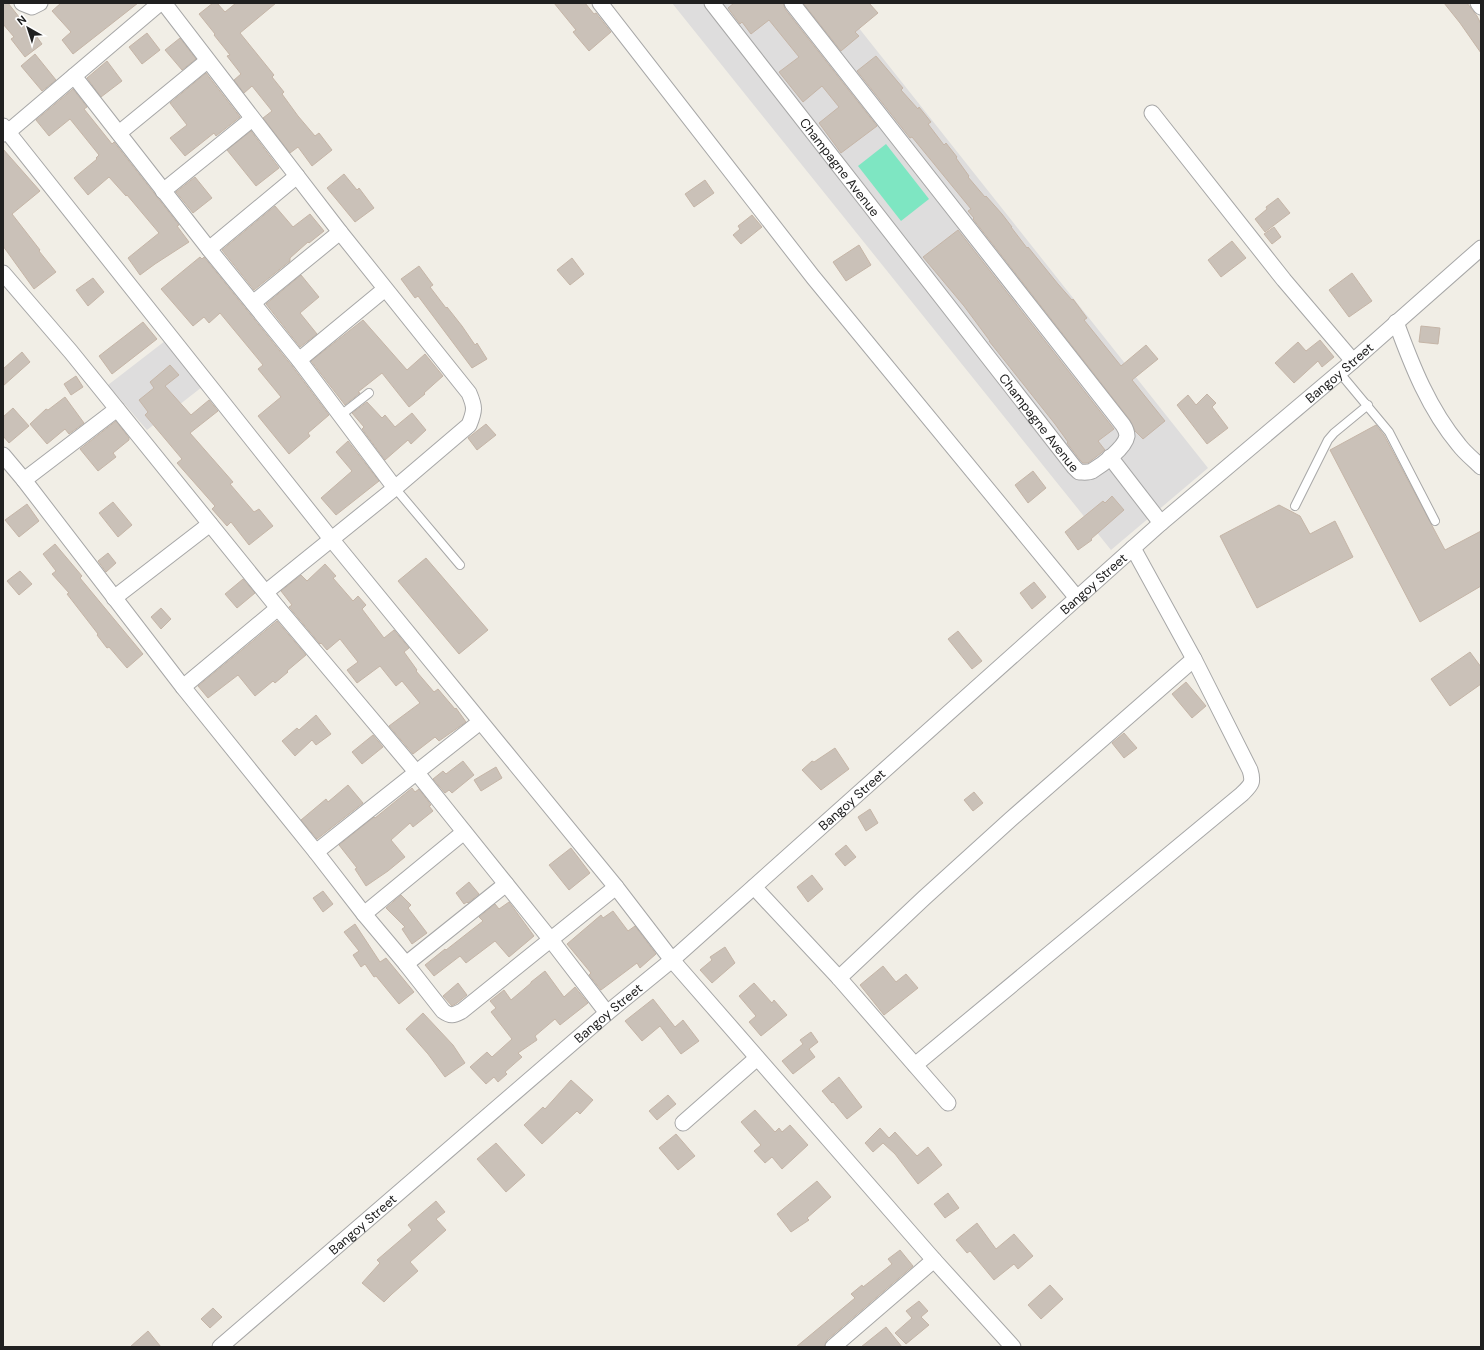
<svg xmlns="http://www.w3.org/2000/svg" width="1484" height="1350" viewBox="0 0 1484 1350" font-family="'DM Sans',sans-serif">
  <rect width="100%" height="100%" fill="#f1eee6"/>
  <path fill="#dedddd" d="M672 3H839L1208 468 1111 550Z
    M165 341 202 387 147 430 108 385Z"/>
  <path fill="#7ee6c2" d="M886 144 929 199 901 221 858 166Z"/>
  <path fill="#cac1b8" stroke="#c5b5a7" d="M3 3H8L27 27 29 26 42 44 25 57 11 39 14 37 3 24Z
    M61 3H138L73 54 62 40 71 32 52 11Z
    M213 3H217L225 12 236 3H276L240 33 274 75 272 77 284 92 282 94 298 116 315 136 319 133 332 150 312 166 298 147 290 153 263 118 272 111 252 86 244 93 234 80 241 74 227 56 230 55 214 35 215 34 199 14Z
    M554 3H585L594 14 596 13 611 32 589 51 573 32 576 30Z
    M734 3H783L785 9 877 126 841 153 819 123 839 107 822 86 803 102 779 72 799 57 769 20 751 34 742 22 740 24 728 8Z
    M803 3H869L878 13 855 32 859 36 841 51Z
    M1444 3H1467L1477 16 1481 24V53L1460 23Z
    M147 33 160 50 142 64 129 47Z
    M180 38 196 59 182 70 165 50Z
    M35 54 56 80 42 91 21 66Z
    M876 56 903 88 901 90 918 109 919 107 931 122 928 124 944 145 946 143 957 157 956 158 969 176 968 177 985 197 986 196 1002 214 1012 227H1011L1027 248 1028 247 1058 284 1072 300 1073 299 1087 318 1084 320 1121 366 1146 345 1158 359 1132 380 1165 421 1143 439 1135 431 1130 420 973 219 974 218 968 211 971 209 912 137 910 138 857 71Z
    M107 61 122 81 101 97 87 78Z
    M206 73 240 117 216 136 214 133 185 156 170 138 187 125 170 103Z
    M73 89 87 107 84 109 112 144 114 142 179 225 177 226 189 242 155 264 140 275 128 258 159 233 127 195 126 196 109 177 88 195 74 178 97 159 96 158 99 155 70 119 49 136 36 120Z
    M251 131 279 168 256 186 227 150Z
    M3 149 40 191 12 214 40 250 39 251 56 272 34 289 3 246Z
    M344 174 357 190 359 188 374 208 355 222 327 188Z
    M195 177 212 198 193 213 176 192Z
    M705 180 714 193 694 207 685 194Z
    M1278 198 1290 213 1265 232 1255 219 1267 209 1266 207Z
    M275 206 293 227 310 214 324 231 309 243 308 242 290 258V261L254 290 222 250Z
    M752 215 762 227 741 244 733 235 740 229 738 226Z
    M1274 227 1281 237 1272 244 1264 234Z
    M958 230 1114 429 1098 441 1105 450 1088 463H1083L1080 460 1067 443 1068 442 1055 424 989 341H990L964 306 923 257Z
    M1232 241 1246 258 1221 277 1208 260Z
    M859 245 871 265 846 281 833 262Z
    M200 257 202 259 204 257 292 366 329 415 308 433 310 436 289 454 258 416 281 397 258 369 263 365 220 313 209 323 204 317 193 326 161 289Z
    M572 258 584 274 570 285 557 270Z
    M419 266 433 285 430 287 446 308 447 307 462 326 475 345 477 343 487 359 472 368 418 296 415 298 401 279Z
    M1352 273 1372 301 1349 317 1329 290Z
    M301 275 319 297 300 313 317 334 300 347 266 304Z
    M93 278 104 292 88 306 76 290Z
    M363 320 407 370 425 354 443 376 424 393 425 394 409 407 382 373 358 392 360 393 345 405 311 361Z
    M143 322 157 339 112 374 99 356Z
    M1421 326 1440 328 1438 344 1419 342Z
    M1320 340 1334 357 1322 367 1318 361 1294 383 1275 363 1298 342 1306 351Z
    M22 352 30 362 3 386V369Z
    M170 365 179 375 165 386 191 415 209 400 218 411 190 433 233 482 230 484 254 512 259 509 273 526 249 545 231 522 227 526 212 509 215 506 177 463 182 459 145 415 148 412 139 400 154 388 150 382Z
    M76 376 83 387 71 395 64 384Z
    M1207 394 1216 403 1212 407 1228 428 1207 444 1177 405 1188 395 1196 405Z
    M65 397 84 423 69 434 65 429 47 444 30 424 46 409 48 410Z
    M367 402 382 418 385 415 395 427 412 413 426 430 411 444 408 440 385 460 362 429 364 427 352 413Z
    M13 408 29 426 9 443 3 436V417Z
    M116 421 129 438V440L113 453 116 457 98 471 80 449Z
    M486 424 496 435 477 450 468 438Z
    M1376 425 1384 435 1445 550 1481 531V586L1420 622 1330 450Z
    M348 441 379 481 336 515 321 498 352 471 336 452Z
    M1033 471 1046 488 1028 503 1015 485Z
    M1112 496 1124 510 1091 539 1092 540 1078 550 1065 532 1103 501 1105 503Z
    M113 502 132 525 118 537 99 513Z
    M27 504 39 521 19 537 5 520Z
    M1279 505 1300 516 1310 534 1335 521 1353 557 1257 608 1220 536Z
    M55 544 82 576 80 578 143 654 127 668 109 647 107 648 97 635 98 634 67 594 69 593 52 574 56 571 43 554Z
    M108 553 116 563 106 572 98 561Z
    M426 558 488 630 459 654 398 581Z
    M325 564 336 576 333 578 353 601 358 596 366 605 362 609 384 638 394 630 409 648 404 652 417 670 416 671 434 692 438 689 455 709 456 708 466 722 439 741 435 737 413 754 389 726 420 703 402 681 396 686 380 666 357 683 347 670 358 662 340 639 327 650 321 643 320 644 289 607 292 605 281 591 301 575 307 581Z
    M20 571 32 584 19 595 7 581Z
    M243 579 255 593 237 608 225 594Z
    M1034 582 1046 597 1032 609 1020 593Z
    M161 608 171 619 161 629 151 617Z
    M277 621 306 655 287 671 288 672 275 683 273 681 255 696 238 675 208 698 198 686Z
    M958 631 982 661 972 669 948 639Z
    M1470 652 1481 667V684L1450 706 1431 679Z
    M1186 682 1206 706 1192 718 1172 694Z
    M316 715 331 734 316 745 312 740 295 756 282 741 297 728 299 730Z
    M1124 733 1137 748 1124 758 1112 743Z
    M373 735 383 747 362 764 352 752Z
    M835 748 849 769 821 790 802 770 812 761 814 762Z
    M463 761 474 775 452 793 449 790 445 793 433 779 443 771 446 774Z
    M496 767 502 778 481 791 474 780Z
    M348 785 363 803 317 839 301 820 326 799 328 802Z
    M412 788 415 792 419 789 431 805 429 806 433 811 413 827 410 823 391 840 405 857 388 871 366 886 355 869 357 868 339 845 374 817 375 818Z
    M974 792 983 803 973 811 964 800Z
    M870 809 878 823 866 831 858 817Z
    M846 845 856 857 845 866 835 854Z
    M571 848 590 873 569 890 549 865Z
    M812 875 823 889 808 902 797 887Z
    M469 882 479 894 468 903 467 902 464 904 456 893Z
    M323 891 333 904 323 912 313 898Z
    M401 895 411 905 408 908 427 933 412 944 402 929 405 927 386 908Z
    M509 902 534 936 509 957 495 941 466 963 460 956 434 976 425 965 445 949 446 950 483 921 479 917 495 904 499 909Z
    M613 911 628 931 635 926 656 954 640 968 637 963 601 990 589 975 591 973 567 944 601 915 603 918Z
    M355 924 380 962 386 958 414 992 399 1004 376 976 374 977 365 964 361 967 353 955 359 951 344 932Z
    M725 947 735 963 712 983 700 970 712 960 710 957Z
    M883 966 896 982 906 974 918 988 884 1015 860 985Z
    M545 971 564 997 575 987 588 1003 560 1025 555 1019 535 1036 537 1040 518 1053 522 1057 505 1072 507 1074 498 1082 494 1077 486 1084 470 1067 487 1052 492 1057 512 1039 491 1012 496 1008 490 1001 504 990 511 1000 531 983V982Z
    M458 983 467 995 457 1003 452 1006 443 996Z
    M754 983 772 1003 774 1000 787 1015 761 1036 749 1022 756 1016 739 996Z
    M653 999 675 1027 683 1020 699 1041 681 1054 660 1026 642 1041 625 1021Z
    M423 1013 453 1045 465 1063 445 1077 428 1054 406 1029Z
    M811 1032 818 1042 809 1049 815 1057 793 1074 782 1061 803 1044 800 1040Z
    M839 1077 862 1107 847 1119 833 1102 832 1103 822 1091Z
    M571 1080 593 1100 580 1114 577 1111 542 1144 524 1125 543 1107 545 1109Z
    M668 1095 676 1104 657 1120 649 1111Z
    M755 1110 775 1132 779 1128 782 1132 790 1125 808 1145 782 1169 772 1157 765 1163 754 1151 761 1145 741 1122Z
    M880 1128 889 1138 895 1132 917 1156 928 1147 942 1165 918 1184 895 1154 883 1143 873 1152 865 1143Z
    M676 1134 695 1156 678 1170 659 1148Z
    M496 1143 525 1175 506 1192 477 1159Z
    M817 1181 831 1197 807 1218 809 1220 791 1232 777 1214Z
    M948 1193 959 1208 945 1218 934 1204Z
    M436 1201 445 1212 436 1219 446 1230 410 1262 418 1271 392 1294 384 1302 362 1283 380 1263 377 1260 412 1230 408 1225Z
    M977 1223 996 1249 1014 1234 1033 1256 1018 1269 1014 1264 994 1280 970 1251 967 1253 956 1240Z
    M900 1250 913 1266 827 1340 824 1347H796L855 1298 851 1294 862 1285 863 1287 892 1264 888 1259Z
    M1050 1285 1063 1299 1041 1319 1028 1305Z
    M919 1301 928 1311 921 1317 929 1325 906 1344 895 1333 912 1318 906 1311Z
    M213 1308 222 1317 210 1328 201 1319Z
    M886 1327 902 1347H861Z
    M148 1331 161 1347H130Z"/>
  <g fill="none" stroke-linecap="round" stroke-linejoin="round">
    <defs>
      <path id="service" d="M1339 372 1389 432 1435 521
        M341 415 369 393
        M395 488 460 565
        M1295 506 1328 440 1334 433 1368 405"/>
      <g id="minor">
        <path d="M22 3 32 7 40 3"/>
        <path d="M164 3 340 232 469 393C475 407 475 410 469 425L395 488 266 592"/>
        <path d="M600 3 813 277 1077 598"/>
        <path id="s1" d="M712 3 1074 467 1079 472C1083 472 1088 473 1092 471 1102 465 1125 448 1127 436 1127 432 1125 428 1123 425L792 3"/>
        <path d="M1478 3 1481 7"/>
        <path d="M74 76 209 249 299 360 395 488"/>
        <path d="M1152 113 1284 280 1353 361"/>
        <path d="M3 126 332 540 616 887 672 960 934 1260 1013 1347"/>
        <path d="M119 133 207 61"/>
        <path d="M3 134 8 132 160 3"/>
        <path d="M163 191 252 119"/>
        <path d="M209 249 297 176"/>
        <path d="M3 273 71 352 278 608 417 773 551 940 607 1013"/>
        <path d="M253 303 340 232"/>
        <path d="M1396 322C1412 366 1429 409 1459 445 1465 453 1474 460 1481 467"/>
        <path d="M299 360 385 289"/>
        <path d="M3 455 24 480 183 687 316 852 364 914 406 964 443 1011C451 1017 454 1015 462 1011L616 887"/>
        <path d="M1110 457 1161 523"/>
        <path d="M24 480 117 409"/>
        <path d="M114 598 210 524"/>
        <path d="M183 687 278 608"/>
        <path d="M316 852 480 722"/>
        <path d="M754 887 839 978 948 1103"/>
        <path d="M364 914 464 832"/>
        <path d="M406 964 506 884"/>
        <path d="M839 978 924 898 1011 819 1194 659"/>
        <path d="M915 1065 1242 794C1251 785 1254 783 1250 770L1194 659 1133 548"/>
        <path d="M683 1123 757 1058"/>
        <path id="s2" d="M220 1347 607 1013 672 960 1161 523 1353 361 1481 248"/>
        <path d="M833 1347 934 1260"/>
      </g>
    </defs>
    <use href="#service" stroke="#a7a7a7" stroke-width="10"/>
    <use href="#minor" stroke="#a7a7a7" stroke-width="17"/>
    <use href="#service" stroke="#fff" stroke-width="8"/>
    <use href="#minor" stroke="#fff" stroke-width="15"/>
  </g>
  <g text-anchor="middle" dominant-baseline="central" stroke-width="3" stroke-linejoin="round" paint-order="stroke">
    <g font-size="13" fill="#202020" stroke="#fff">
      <text stroke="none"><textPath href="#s1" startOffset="208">Champagne Avenue</textPath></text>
      <text stroke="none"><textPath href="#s2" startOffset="1484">Bangoy Street</textPath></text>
      <text stroke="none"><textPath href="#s1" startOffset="532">Champagne Avenue</textPath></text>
      <text stroke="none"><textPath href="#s2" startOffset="1160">Bangoy Street</textPath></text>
      <text stroke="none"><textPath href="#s2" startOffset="836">Bangoy Street</textPath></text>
      <text stroke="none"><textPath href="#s2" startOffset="512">Bangoy Street</textPath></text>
      <text stroke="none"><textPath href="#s2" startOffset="188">Bangoy Street</textPath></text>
    </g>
  </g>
  <rect width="1484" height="1350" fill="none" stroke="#202020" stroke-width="8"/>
  <g transform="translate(28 28) rotate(321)" stroke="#ffffff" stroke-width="3" paint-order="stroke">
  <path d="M0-3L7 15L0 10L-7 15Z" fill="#202020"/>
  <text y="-6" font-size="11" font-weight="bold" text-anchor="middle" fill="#202020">N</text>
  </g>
</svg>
